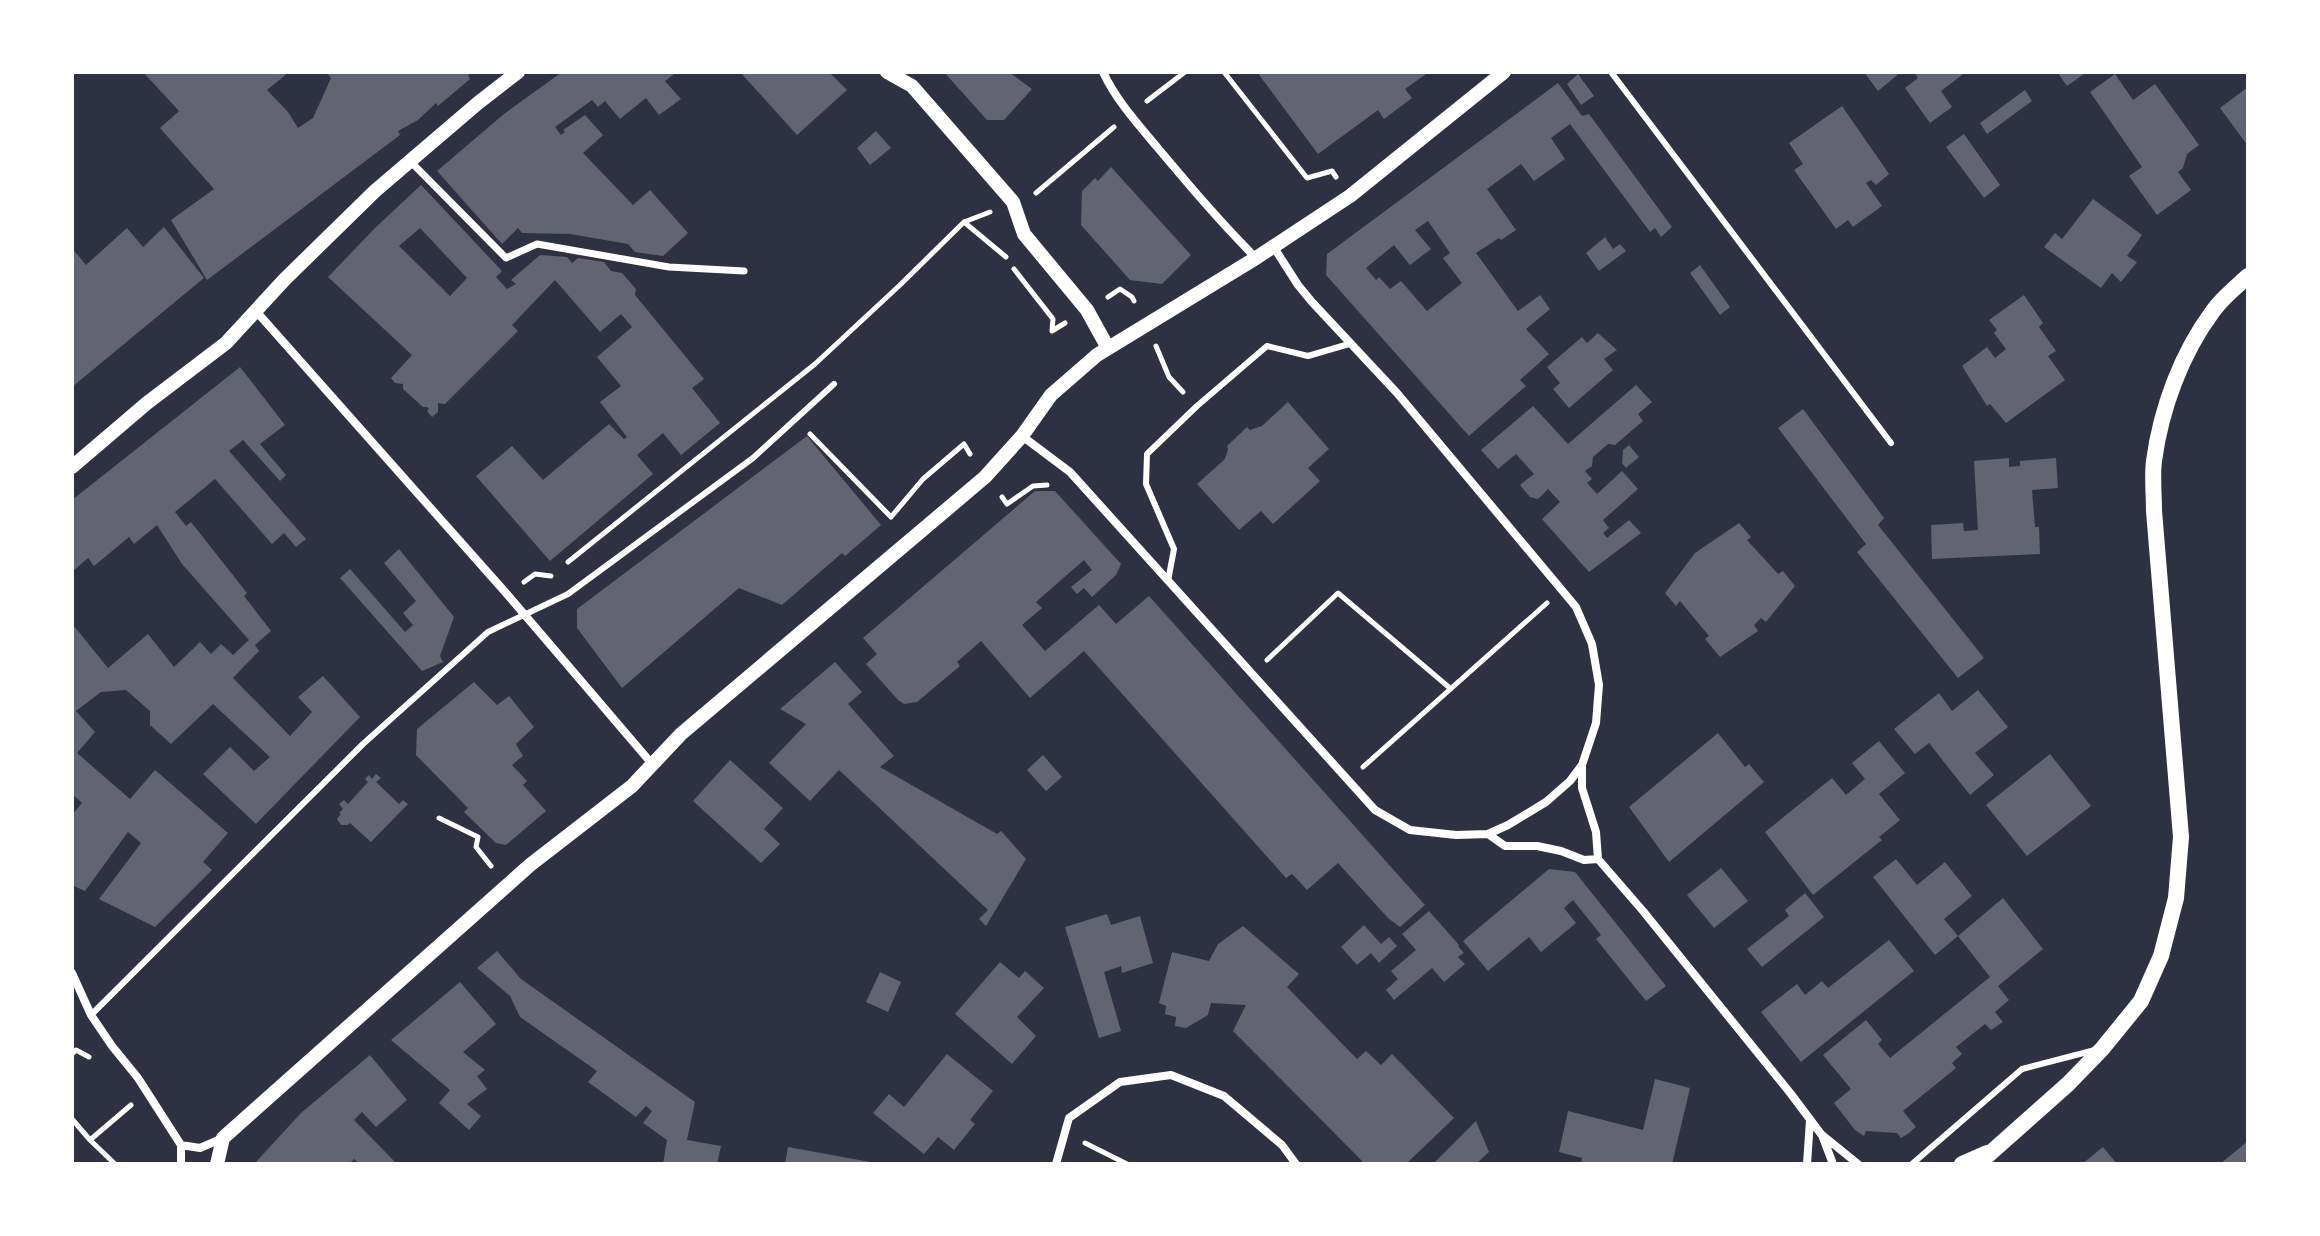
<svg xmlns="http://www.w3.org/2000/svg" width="2320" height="1236" viewBox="0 0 2320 1236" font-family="Barlow,sans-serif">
  <rect width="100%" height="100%" fill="#2d3142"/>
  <path fill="#626471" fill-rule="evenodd" d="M143 72H289L267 90 288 112 298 128 313 118 331 78 326 72H473L468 75 470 79 438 106 436 103 418 120 398 131 400 135 207 280 171 220 214 189 160 128 179 111Z
    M562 72H677L665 81 681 99 659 115 646 98 620 119 605 101 598 107 592 100 555 127 561 135 565 132 563 130 585 115 603 135 583 153 633 205 650 190 688 233 663 256 635 252 628 244 570 234 522 233 518 228 502 244 437 171 504 114Z
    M740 72H829L847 90 797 135Z
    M944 72H1009L1032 89 1004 120H987Z
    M1257 72H1429L1405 89 1412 98 1384 119 1378 110 1318 154Z
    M1864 72H1901L1878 91Z
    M1914 72H1966L1941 91 1952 107 1930 123 1905 88 1918 78Z
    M2057 72H2087L2067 86Z
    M1578 74 1594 96 1581 105 1567 84Z
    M2115 74 2133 100 2155 84 2199 145 2187 154 2183 168 2178 172 2191 190 2157 215 2129 176 2142 167 2090 92Z
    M1558 83 1582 116 1589 114 1672 227 1661 237 1655 228 1650 232 1570 124 1551 138 1565 159 1534 181 1521 164 1487 189 1516 230 1501 240 1499 238 1476 253 1518 311 1540 295 1550 309 1526 329 1549 354 1520 380 1526 386 1469 436 1326 275 1327 254ZM1428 221 1450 253 1443 258 1462 283 1427 311 1401 281 1390 289 1379 277 1376 280 1366 268 1394 245 1410 265 1431 249 1415 230Z
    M2248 87V146L2220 108Z
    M2025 90 2032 101 1987 134 1980 123Z
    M1842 106 1889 174 1876 185 1871 180 1866 183 1882 206 1853 227 1848 220 1836 229 1794 170 1803 164 1789 143Z
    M876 131 891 148 870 165 857 148Z
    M1964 134 2000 185 1984 198 1946 147Z
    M1111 167 1191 255 1162 284 1130 280 1081 225 1082 191 1095 178 1098 181Z
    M421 185 502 271 496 277 507 289 516 284 511 280 540 255 567 257 572 263 578 258 604 262 611 271 622 273 636 289 635 295 704 379 692 388 720 423 681 455 663 433 637 455 653 474 550 561 476 476 512 446 543 480 609 424 624 439 627 437 600 402 621 386 597 357 632 327 621 314 600 332 555 280 512 325 518 331 445 404 438 403V412L432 417 427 411 429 409 427 407H423L403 389V384L395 383 391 378 412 355 328 277 375 228ZM420 228 467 278 450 296 399 246Z
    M2093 199 2142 235 2127 256 2137 262 2121 282 2112 273 2101 288 2044 247 2055 233 2062 239Z
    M164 227 204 278 72 387V248L86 265 127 228 143 247Z
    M1605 237 1613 249 1620 244 1626 251 1599 271 1586 253Z
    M1700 265 1730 307 1720 315 1690 273Z
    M2024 295 2043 323 2039 327 2056 351 2048 356 2065 380 2006 423 1990 404 1987 406 1962 366 1987 347 1995 358 2006 349 1994 333 1997 330 1989 320Z
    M1598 333 1617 350 1604 359 1613 370 1569 408 1553 389 1560 383 1547 367 1582 337 1587 343Z
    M240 367 285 425 260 444 286 475 280 481 243 440 229 451 306 539 296 547 284 533 272 544 215 479 175 512 186 526 191 522 247 593 244 596 271 631 255 645 259 651 233 678 290 736 312 712 298 697 323 676 360 717 256 824 203 774 230 747 254 771 270 757 213 704 171 744 150 725V711L126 690 101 692 76 711 95 732 77 753 130 799 155 770 228 833 203 862 212 870 155 927 99 899 141 843 128 832 85 891 72 885V815L82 803 72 794V627L74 626 108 668 148 634 174 667 200 642 211 654 221 644 233 655 249 640 182 564 157 525 134 544 129 537 94 566 88 558 72 572V500Z
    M1636 385 1652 402 1638 414 1643 421 1615 445 1608 444 1593 457 1592 466 1585 471 1592 479 1587 483 1597 494 1622 471 1638 489 1603 520 1609 528 1603 533 1607 538 1629 520 1641 533 1589 572 1542 519 1560 502 1548 489 1538 499 1530 497 1520 485 1534 474 1516 454 1498 469 1481 450 1533 406 1568 444Z
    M1288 402 1329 449 1308 468 1320 481 1273 524 1261 511 1239 530 1197 484 1225 459 1228 449 1227 446 1247 427 1250 430 1262 426Z
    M1803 409 1884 518 1878 525 1984 658 1958 678 1857 552 1866 544 1778 428Z
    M807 436 881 525 845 556 842 553 782 605 739 588 622 688 577 628V609Z
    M1629 445 1639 457 1626 468 1622 463 1623 450Z
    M2009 458V467L2020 466V461L2056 458 2058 488 2032 490 2035 527H2039L2040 554 1932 559 1931 525 1963 523 1964 531 1978 530 1974 461Z
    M1035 491H1055L1121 564 1116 575 1092 597 1084 588 1077 594 1071 587 1092 570 1084 560 1036 602 1042 608 1022 625 1045 651 1099 605 1116 624 1149 596 1425 905 1400 927 1388 918 1338 863 1307 890 1292 874 1286 878 1084 651 1030 698 981 641 957 662 960 666 917 702 904 704 898 700 866 664 877 654 863 638Z
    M1739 523 1751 537 1747 540 1778 574 1783 571 1795 586 1766 622 1761 618 1754 625 1758 631 1720 657 1705 639 1709 636 1680 601 1676 606 1665 593 1695 553Z
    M399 549 454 617 440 656 443 662 422 671 340 578 350 569 405 632 413 625 403 613 416 601 384 563Z
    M835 662 862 692 848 704 894 756 880 767 997 834 1001 831 1026 859 986 926 979 919 988 910 839 770 810 801 769 763 806 724 780 709Z
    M474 682 497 705 509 696 534 727 516 744 523 756 512 765 527 781 523 785 546 811 506 845 496 843 464 812 468 808 416 755 417 729Z
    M1978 690 2008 727 1975 753 1994 775 1970 795 1929 743 1915 754 1894 729 1939 693 1952 711Z
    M1718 733 1745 767 1749 764 1764 782 1669 862 1629 807Z
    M1879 741 1905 773 1879 794 1900 820 1879 837 1882 840 1813 895 1765 832 1832 778 1846 795 1865 779 1852 763Z
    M2050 754 2091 806 2027 856 1986 805Z
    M1043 755 1062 777 1046 791 1027 770Z
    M730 760 783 808 764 829 780 844 761 863 693 801Z
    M376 774 381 778 376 782 399 804 403 800 408 804 371 842 350 823 348 825H341L337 819 341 814 339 813 343 809 339 804 344 800 348 804 368 782 365 779 369 775 372 779Z
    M1896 859 1917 885 1945 862 1972 896 1944 919 1958 936 1935 955 1873 877Z
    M1721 868 1748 901 1714 928 1687 895Z
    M1549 869 1575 872 1666 986 1646 1001 1596 939 1601 935 1573 900 1564 908 1576 923 1541 952 1529 937 1488 971 1463 941Z
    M1805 893 1824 917 1762 967 1747 949 1789 916 1785 910Z
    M2003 898 2043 949 1998 986 2009 1000 1995 1012 2003 1022 1991 1030 1985 1024 1956 1047 1962 1054 1952 1063 1956 1068 1903 1111 1916 1127 1909 1133 1901 1138 1897 1133 1866 1131 1864 1136 1855 1130 1834 1103 1851 1089 1823 1055 1866 1020 1882 1040 1878 1044 1890 1058 1990 977 1958 936Z
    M1429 911 1459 945 1458 946 1464 953 1458 957 1465 964 1444 982 1432 968 1394 1000 1386 990 1398 979 1391 971 1416 950 1402 934Z
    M1107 914 1111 925 1140 916 1153 963 1122 973 1121 966 1104 972 1121 1031 1099 1038 1065 927Z
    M1364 925 1381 944 1389 937 1397 946 1379 963 1371 953 1357 965 1341 947Z
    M1243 926 1299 974 1287 987 1357 1059 1366 1051 1381 1065 1392 1054 1454 1118 1406 1164H1365L1233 1031 1246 1005 1211 1003 1208 1015 1186 1028 1175 1026 1176 1017 1165 1014 1166 1006 1159 1003 1172 952 1209 961 1218 944Z
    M1889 940 1914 971 1801 1062 1761 1012 1797 984 1805 995 1822 981 1828 988Z
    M497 951 521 979 695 1102 687 1140 721 1146 717 1164H663L667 1140 643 1123 652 1111 646 1106 636 1117 588 1082 597 1071 520 1017 510 996 477 968Z
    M1000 962 1019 978 1025 971 1044 988 1017 1017 1036 1036 1012 1064 955 1014Z
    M880 972 901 982 888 1012 866 1002Z
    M460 982 496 1024 463 1052 485 1070 477 1076 487 1089 467 1104 481 1116 469 1130 439 1103 450 1090 391 1040Z
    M947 1054 993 1091 970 1120 975 1124 954 1150 938 1137 924 1154 873 1113 889 1094 904 1107Z
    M370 1055 407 1100 376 1127 362 1112 354 1120 395 1162 392 1164H360L354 1159 349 1164H254L301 1113Z
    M1655 1079 1690 1088 1672 1164H1581L1582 1158 1559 1152 1568 1111 1643 1130Z
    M1476 1121 1489 1152 1476 1164H1433Z
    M2248 1141V1164H2220Z
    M788 1147 870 1162V1164H785Z
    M2103 1147 2117 1164H2082Z"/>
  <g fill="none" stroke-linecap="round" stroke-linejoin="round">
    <path stroke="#fff" stroke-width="5" d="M1224 72 1307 178 1332 171 1336 177
      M1147 101 1185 72
      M1036 193 1114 127
      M964 222 1006 257
      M1014 269 1053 319 1052 331 1065 323
      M1108 297 1120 289 1132 297 1134 301
      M1156 346 1169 377 1183 392
      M810 434 891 517 923 479 964 444 970 454
      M1002 497 1007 504 1033 486 1047 485
      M568 562 815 364 900 285 964 222 990 212
      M524 582 535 574 551 576
      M1267 660 1338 593 1451 689
      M1363 767 1547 603
      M439 818 478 837 476 847 491 866
      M72 1054 76 1050 89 1057
      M72 1119 90 1140 115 1164
      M90 1140 131 1105
      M1085 1143 1127 1164"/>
    <path stroke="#fff" stroke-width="6" d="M1611 72 1891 443
      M1168 581 1174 549 1146 484 1147 454 1197 406 1267 346 1308 356 1349 344
      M91 1015 363 744 488 632 568 594 753 458 834 384
      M1912 1164 2022 1069 2095 1050"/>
    <path stroke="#fff" stroke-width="7" d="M410 161 506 258 537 244 669 267 744 271"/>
    <path stroke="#fff" stroke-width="8" d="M1103 72C1116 100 1137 123 1157 147 1189 185 1220 222 1256 258
      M255 310 506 593 653 765
      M1022 436 1070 472 1375 810 1410 830 1456 835 1488 834 1508 825 1546 802 1570 781 1582 765 1596 723 1599 685 1592 644 1576 607 1397 393 1312 302 1298 285 1273 246
      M1582 765V788L1596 832 1598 859 1643 911 1791 1094 1821 1134 1858 1164
      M1488 834 1505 846H1537L1561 851 1584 860 1598 859
      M72 973 91 1015 112 1046 138 1078 181 1145 200 1148 223 1138
      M1822 1135 1833 1164
      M181 1164V1145
      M1056 1164 1069 1118 1120 1082 1171 1075 1224 1096 1282 1145 1296 1164
      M1807 1164 1810 1120"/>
    <path stroke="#fff" stroke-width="14" d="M887 72 912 86 1013 202 1024 234 1087 310 1108 348
      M72 467 147 403 226 343 285 279 375 191 478 103 518 72
      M217 1164 223 1138 530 865 632 786 681 734 985 477 1022 436 1051 395 1097 355 1256 258 1350 196 1504 72"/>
    <path stroke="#fff" stroke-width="16" d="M1962 1164 1987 1153
      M1978 1164 2068 1084 2102 1049 2141 1001 2161 956 2176 898 2181 837 2154 511C2154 494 2152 477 2154 461 2161 409 2181 354 2213 311 2222 298 2236 287 2248 276"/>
  </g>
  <rect width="2320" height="1236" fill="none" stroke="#ffffff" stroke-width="148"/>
</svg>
